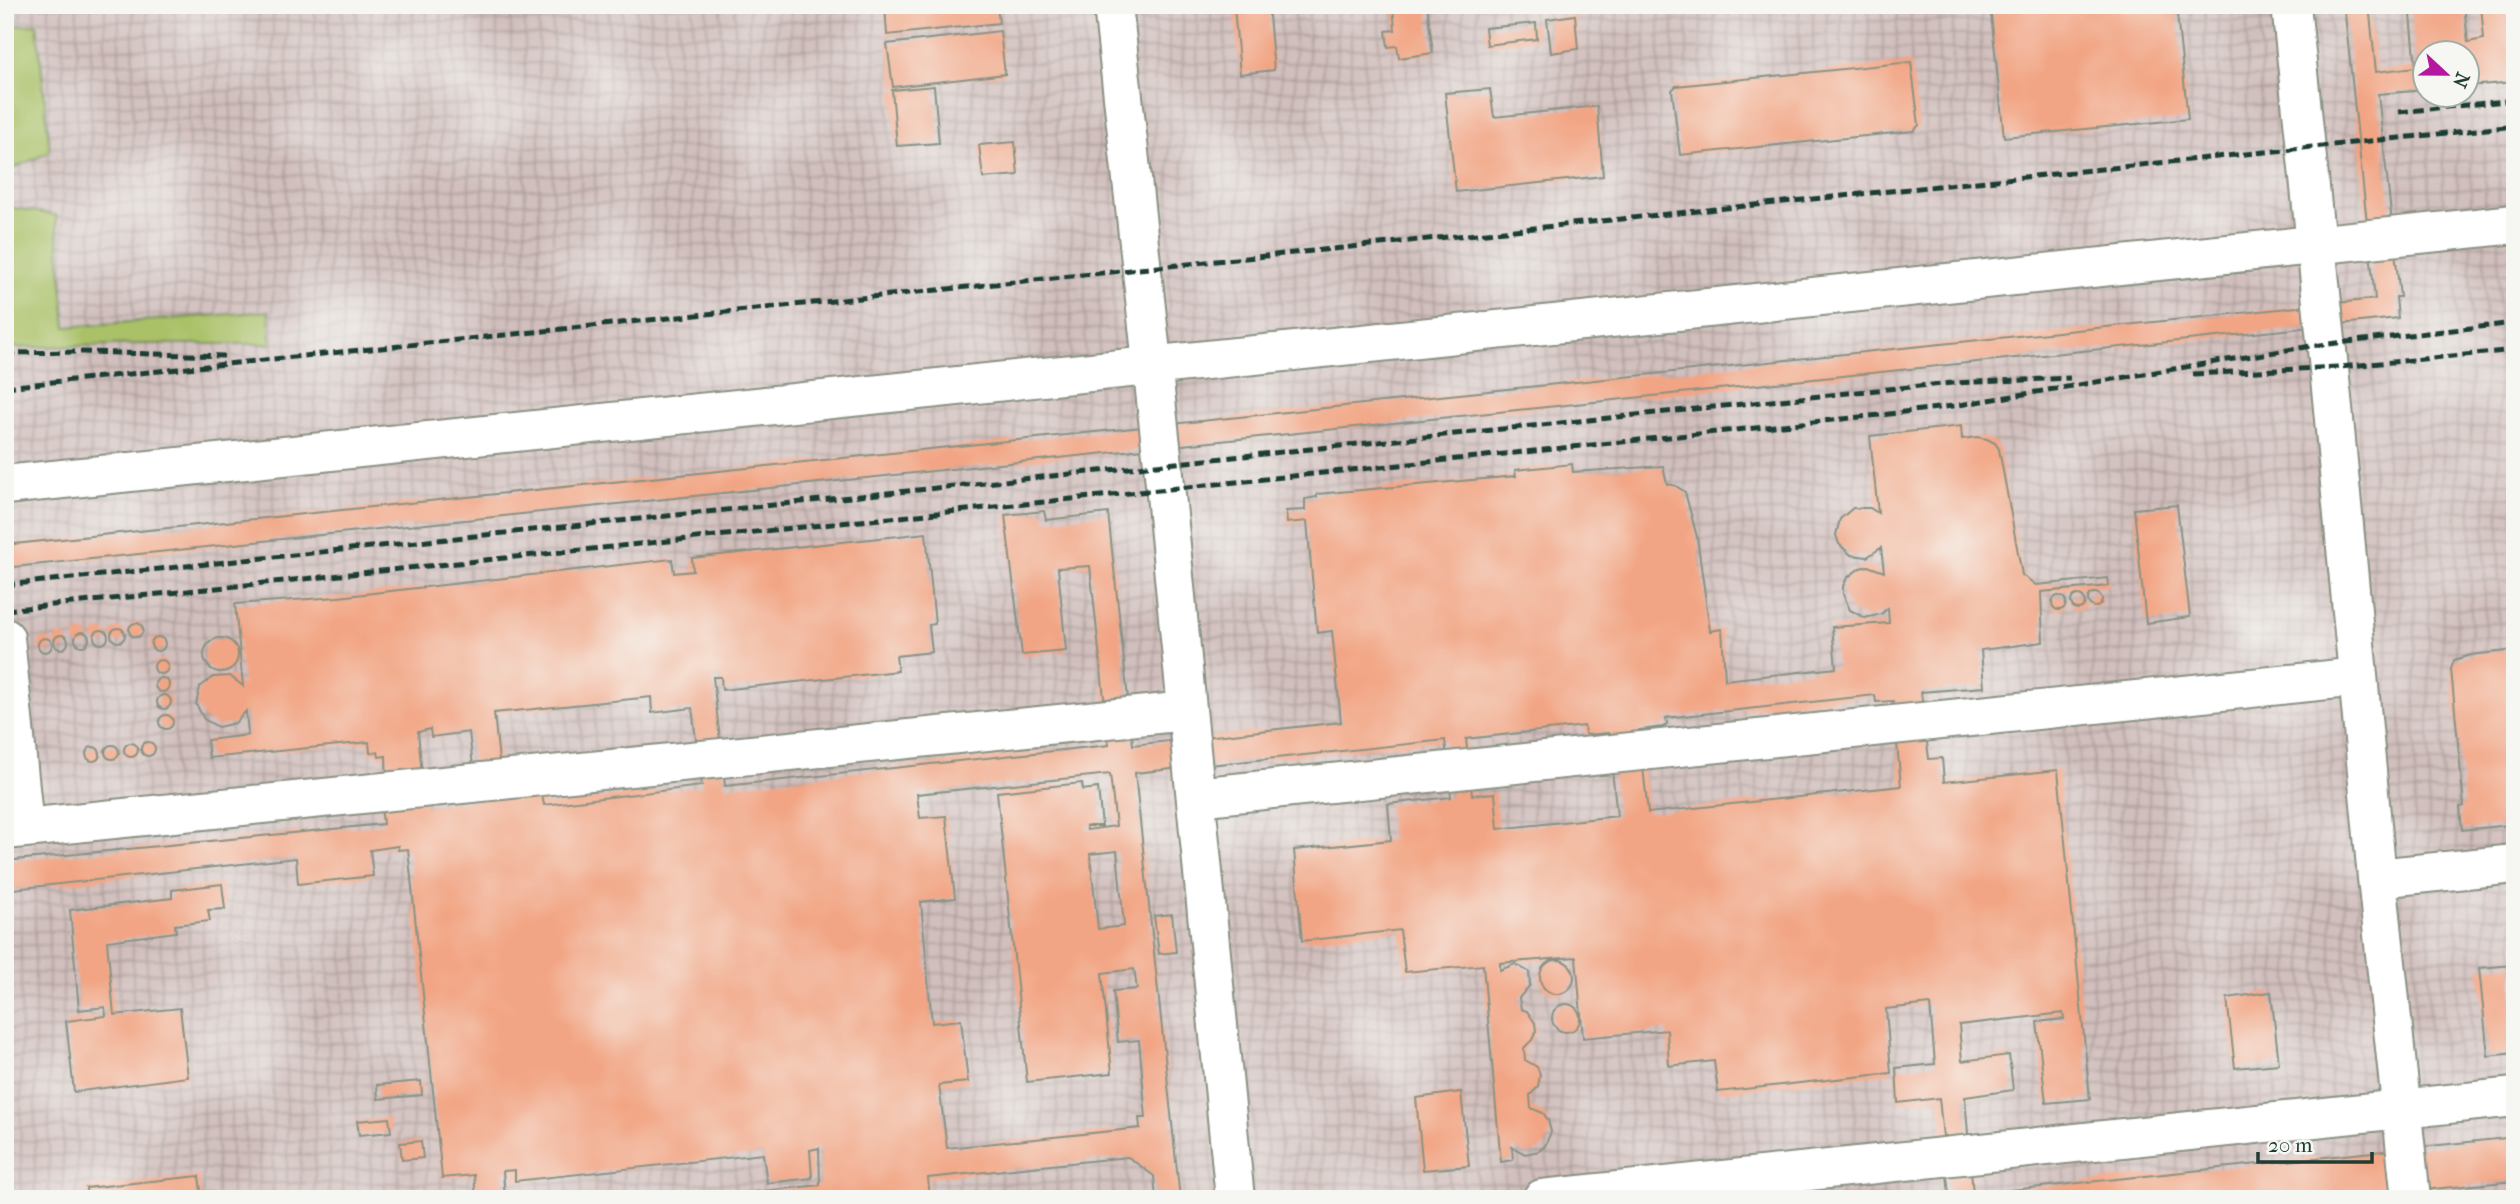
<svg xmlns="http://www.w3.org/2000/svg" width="2520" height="1204" viewBox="0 0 2520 1204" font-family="'IM FELL French Canon',serif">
  <defs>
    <pattern id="industrial-grid" width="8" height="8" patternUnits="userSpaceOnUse" patternTransform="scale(1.75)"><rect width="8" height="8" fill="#d1bfbd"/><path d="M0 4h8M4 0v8" fill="none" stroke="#a99c9a"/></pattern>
  </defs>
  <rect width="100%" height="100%" fill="#f6f6f2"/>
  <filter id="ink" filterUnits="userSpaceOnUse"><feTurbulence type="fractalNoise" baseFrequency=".0143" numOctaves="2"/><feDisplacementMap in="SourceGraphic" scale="14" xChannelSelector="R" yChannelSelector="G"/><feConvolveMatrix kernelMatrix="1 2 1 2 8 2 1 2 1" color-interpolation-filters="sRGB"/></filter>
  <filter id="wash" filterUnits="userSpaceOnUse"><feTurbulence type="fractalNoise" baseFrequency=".00686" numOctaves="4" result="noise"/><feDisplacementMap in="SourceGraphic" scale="28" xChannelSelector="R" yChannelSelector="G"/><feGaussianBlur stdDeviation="1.57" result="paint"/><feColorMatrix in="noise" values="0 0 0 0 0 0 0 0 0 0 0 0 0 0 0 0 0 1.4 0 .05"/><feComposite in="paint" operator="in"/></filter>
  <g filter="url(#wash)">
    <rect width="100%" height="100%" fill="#f5e7d5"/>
    <path fill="url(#industrial-grid)" fill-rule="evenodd" d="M5 5H2515V1199H5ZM2426 52H2468V94H2426Z"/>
    <path fill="#aac167" stroke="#647f4e" stroke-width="2" d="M37 24 50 152 5 172V27Z
      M8 207 56 215 66 327 269 311 271 344H147L5 348V212Z"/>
    <g id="blocks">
      <path fill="#f2a584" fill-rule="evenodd" d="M885 5H997L999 23 887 35Z
        M1249 5H1268L1274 70 1240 74 1234 7Z
        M1427 5 1433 53 1399 58 1397 46 1388 47 1386 31 1395 30 1393 6Z
        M1990 5H2176L2188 119 2004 137Z
        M2344 5H2369L2376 72 2416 67 2410 5H2464L2468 42 2484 39 2481 5H2515V82L2468 86V52H2426V90L2378 94 2400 297H2396L2398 318 5 568V545L2375 299Z
        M1575 15 1578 49 1551 53 1547 19Z
        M1536 23 1537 39 1487 45 1485 28Z
        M1000 31 1005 74 893 87 887 44Z
        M1911 62 1919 125 1914 131 1680 155 1672 90 1676 86Z
        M934 86 939 143 897 146 892 90Z
        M1490 89 1494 117 1597 106 1603 176 1456 192 1445 93Z
        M1015 142 1018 175 983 178 979 145Z
        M1961 426 1962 439 1977 437 1987 439 1995 443 1999 449 2022 575 2036 585 2108 578 2109 586 2041 592 2043 642 1981 650 1984 687 1921 692 1929 759 1942 758 1944 782 2058 770 2090 1099 2046 1103 2037 1022 2064 1019 2063 1013 1959 1025 1962 1061 2009 1055 2013 1090 1965 1097 1973 1194 2515 1137V1181L2329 1199H1932V1197L1949 1195 1939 1098 1898 1103 1896 1068 1935 1064 1930 1004 1886 1009 1891 1073 1718 1092 1714 1061 1669 1066 1667 1030 1583 1038 1576 957 1500 963V970L1515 964 1529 972 1530 985 1519 998 1521 1009 1527 1011 1535 1023 1536 1031 1532 1040 1524 1048 1525 1060 1537 1067 1540 1074 1538 1087 1530 1095 1531 1108 1543 1113 1548 1120 1551 1132 1545 1146 1539 1151 1525 1154 1512 1147 1513 1160 1501 1162 1483 965 1405 972 1400 930 1302 941 1294 850 1391 840 1388 804 1451 797 1445 740 1135 773 1180 1199H1156L1154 1176 1128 1157 928 1178 930 1199H707L706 1197 820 1185 819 1148 810 1150 812 1178 767 1183 763 1154 515 1181V1170L503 1171 505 1198 476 1199 474 1175 442 1178 408 849 398 850V846L370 850 373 876 298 884 296 858 5 890V861L383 824 381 806 387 787 386 756 379 757 378 752 370 753 369 742 209 758 207 740 248 735 246 711 235 723 218 727 204 719 196 704 200 687 213 677 230 676 243 686 235 604 338 597 672 559 674 573 693 571 692 558 926 533 935 624 929 625 932 652 896 656 898 671 722 690 721 677H713L725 786 1109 745 1090 566 1058 568 1066 651 1022 655 1005 515 1044 511 1046 520 1108 513 1133 745 1341 722 1332 631 1317 633 1307 521 1287 523 1286 511 1305 510V499L1317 497V494L1516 476 1515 470 1572 464 1573 472 1663 466 1667 484 1676 486 1685 492 1697 537 1710 631 1722 629 1725 680 1836 668 1832 627 1889 623 1888 608 1881 614 1865 618 1850 610 1843 594V586L1847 578 1860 568 1868 566 1884 572 1881 548 1867 557 1851 555 1839 544 1836 535 1840 519 1853 508H1870L1878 513 1870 436ZM1875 695 1876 702 1893 701 1901 786 1648 813 1639 730 1663 727 1667 724 1666 718ZM651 697 652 713 692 708 702 786 544 805 542 795 503 799 494 713ZM1584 726 1585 733 1588 735 1608 733 1617 816 1498 829 1495 793 1472 795 1466 739ZM430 729 431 737 469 732 477 800 425 806 418 732ZM1110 774 1116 826 1087 830 1086 826H1102L1098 788 1083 790 1082 783 997 792 1027 1082 1112 1073 1102 973 1134 969 1137 989 1113 991 1118 1042 1139 1040 1146 1118H1139L1140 1128 947 1148 939 1085 968 1082 961 1020 932 1023 921 902 955 898 946 816 920 818 917 794ZM1117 851 1124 926 1098 929 1090 854Z
        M2177 505 2190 617 2146 623 2134 509Z
        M2088 600a7 7 0 1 1 14 0a7 7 0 1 1-14 0Z
        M2071 602a7 7 0 1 1 14 0a7 7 0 1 1-14 0Z
        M2052 603a7 7 0 1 1 14 0a7 7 0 1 1-14 0Z
        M129 630a7 7 0 1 1 14 0a7 7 0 1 1-14 0Z
        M111 635a7 7 0 1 1 14 0a7 7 0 1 1-14 0Z
        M94 637a7 7 0 1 1 14 0a7 7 0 1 1-14 0Z
        M75 639a7 7 0 1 1 14 0a7 7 0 1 1-14 0Z
        M54 642a7 7 0 1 1 14 0a7 7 0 1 1-14 0Z
        M151 644a7 7 0 1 1 14 0a7 7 0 1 1-14 0Z
        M38 645a7 7 0 1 1 14 0a7 7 0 1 1-14 0Z
        M204 655a17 17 0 1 1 34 0a17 17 0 1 1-34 0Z
        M2515 650V819H2509L2510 825 2462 830 2460 807 2464 806 2451 669 2454 660 2471 655Z
        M154 667a7 7 0 1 1 14 0a7 7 0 1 1-14 0Z
        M155 685a7 7 0 1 1 14 0a7 7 0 1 1-14 0Z
        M157 702a7 7 0 1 1 14 0a7 7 0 1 1-14 0Z
        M159 722a7 7 0 1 1 14 0a7 7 0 1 1-14 0Z
        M141 749a7 7 0 1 1 14 0a7 7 0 1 1-14 0Z
        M124 750a7 7 0 1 1 14 0a7 7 0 1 1-14 0Z
        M105 752a7 7 0 1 1 14 0a7 7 0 1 1-14 0Z
        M86 754a7 7 0 1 1 14 0a7 7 0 1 1-14 0Z
        M222 884 225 909 208 910 210 921 175 925 176 932 107 941 114 1015 180 1008 188 1077 74 1092 66 1021 106 1016 105 1007 79 1010 70 910 172 898V890Z
        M1172 914 1176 952 1159 954 1154 916Z
        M1540 977a17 17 0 1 1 34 0a17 17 0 1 1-34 0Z
        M2513 965 2515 1053 2488 1056 2479 968Z
        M2271 992 2279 1064 2235 1068 2227 998Z
        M1552 1018a14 14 0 1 1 28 0a14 14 0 1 1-28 0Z
        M421 1081 422 1095 378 1099 377 1085Z
        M1461 1092 1469 1166 1423 1170 1416 1098Z
        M389 1118 391 1132 359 1135 357 1121Z
        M421 1141 423 1158 402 1160 400 1143Z
        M199 1176 202 1199H87L86 1188Z"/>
    </g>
  </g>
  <g filter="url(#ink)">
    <use href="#blocks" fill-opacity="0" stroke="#8a9284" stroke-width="2"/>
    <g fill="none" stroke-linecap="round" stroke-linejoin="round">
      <defs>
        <path id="minor" d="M1113 5 1163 464 1235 1199
          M2291 5 2332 398 2377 878 2411 1199
          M5 485 2515 224
          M5 638 24 828
          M1196 797 2358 677
          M5 830 1187 711
          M2377 878 2515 864
          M1542 1199 2515 1097"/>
      </defs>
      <use href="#minor" stroke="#8a9284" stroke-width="42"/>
      <use href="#minor" stroke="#fff" stroke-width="38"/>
      <path stroke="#1f3d34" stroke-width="5" stroke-dasharray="10 5" stroke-linecap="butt" d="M2399 112 2515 100
        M5 353 83 352 224 356
        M2193 374 2340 367 2515 350
        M5 387 2515 126
        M5 585 1877 390 1953 383 2070 378
        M5 610 1880 415 1953 406 2311 346 2515 323"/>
    </g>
  </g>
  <rect width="2520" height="1204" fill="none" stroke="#f6f6f2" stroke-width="28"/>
  <g transform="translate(2446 74) rotate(112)"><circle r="33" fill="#f6f6f2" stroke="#a0aca6" stroke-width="2"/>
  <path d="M0-5L12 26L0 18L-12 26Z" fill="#b5179e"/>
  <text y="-10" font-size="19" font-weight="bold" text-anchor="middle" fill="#1f3d34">N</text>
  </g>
  <path d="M2258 1152v10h114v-10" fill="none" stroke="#1f3d34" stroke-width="3.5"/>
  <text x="2268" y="1152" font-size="21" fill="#1f3d34" stroke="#f6f6f2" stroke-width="5" paint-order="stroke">20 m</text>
</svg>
